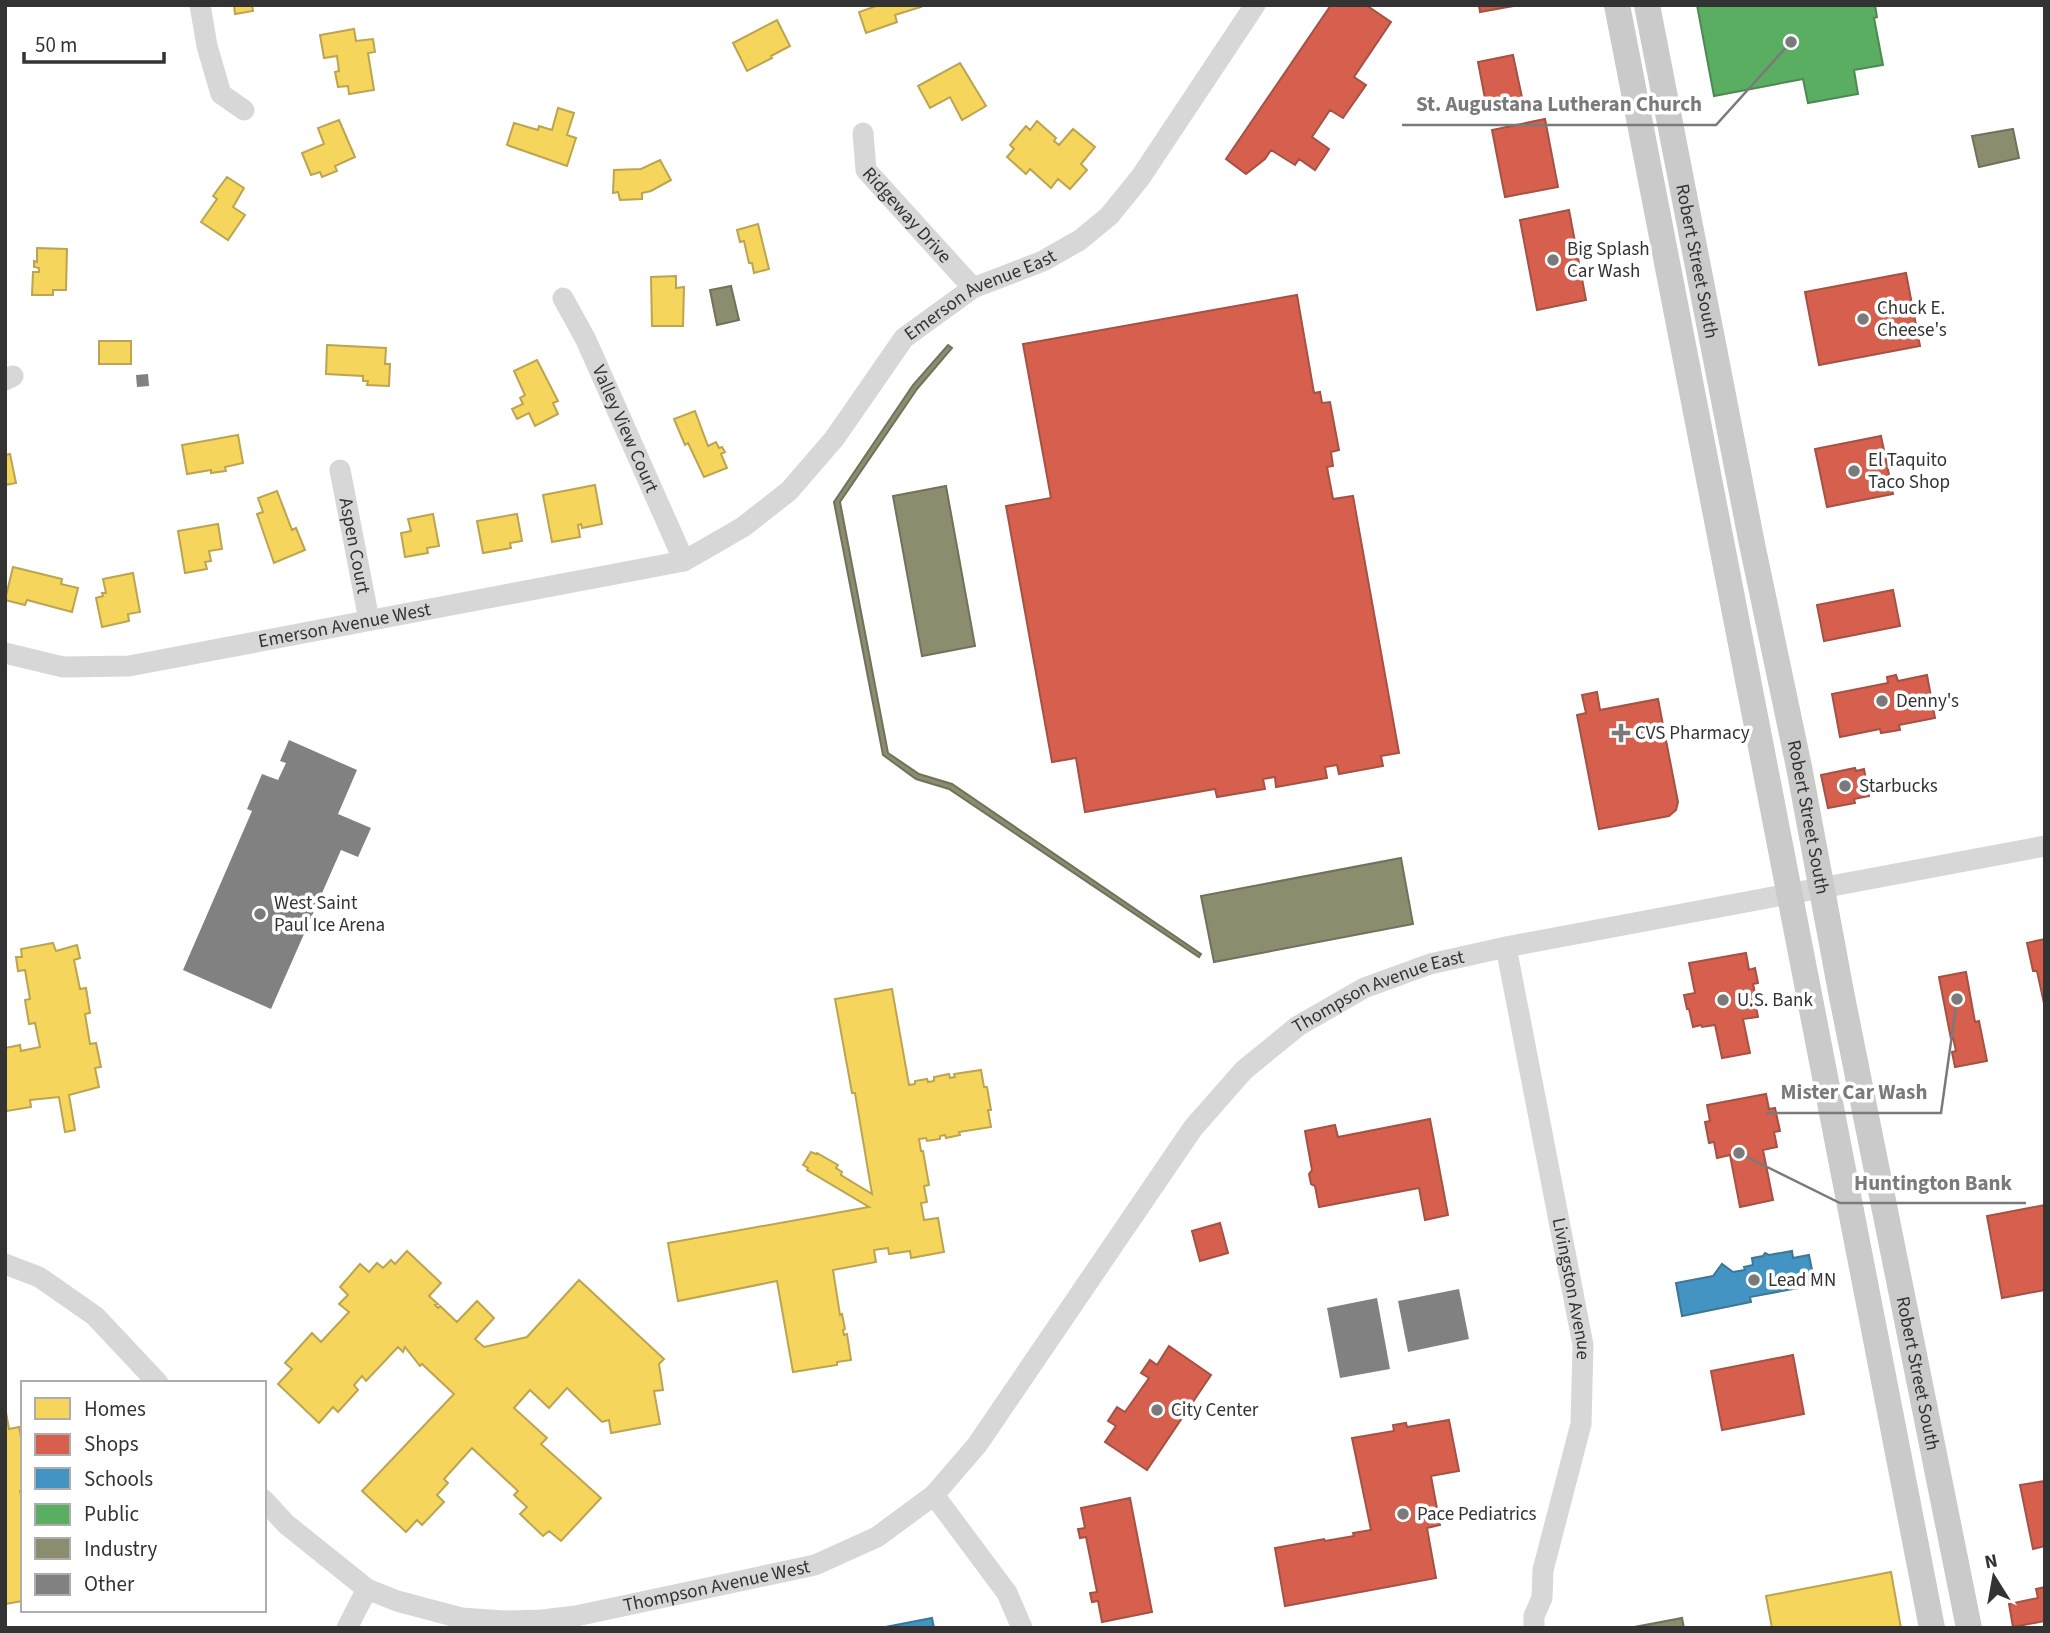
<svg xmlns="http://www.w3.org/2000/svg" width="2050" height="1633" viewBox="0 0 2050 1633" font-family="'Source Sans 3',sans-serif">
  <rect width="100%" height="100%" fill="#fff"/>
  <path fill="#f6d55c" stroke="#bca450" stroke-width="2" d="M234 5H252L253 11 235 14Z
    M879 5H920L921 7 895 15 897 22 866 33 859 12Z
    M777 20 790 46 771 56 772 58 747 71 733 43Z
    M354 29 356 41 373 39 375 52 368 53 374 90 349 94 348 86 338 87 335 72 339 71 337 56 324 58 320 35Z
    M960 63 986 106 962 120 950 97 930 108 918 86Z
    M558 108 574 113 567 135 576 138 567 166 507 145 514 123 538 130 539 126 552 130Z
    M339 120 355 157 335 166 337 171 322 177 320 172 311 175 302 153 324 144 318 128Z
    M1037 121 1056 138 1054 141 1059 145 1073 129 1095 147 1081 164 1087 170 1070 189 1058 179 1051 188 1030 169 1026 174 1007 157 1014 149 1010 145 1026 126 1030 130Z
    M660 160 671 180 651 191 642 193V199L620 200 618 192 613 193 614 170 641 169Z
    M227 177 244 188 233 207 245 215 228 240 201 222 217 199 213 196Z
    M758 224 769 269 754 273 752 263H749L744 241 740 242 737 230Z
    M37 248 67 249 66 290H53V295H32L33 272H39V268L34 267V261L37 262Z
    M676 276V288L684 287 683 326H652L651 277Z
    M99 341H131V364H99Z
    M327 345 386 348 385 364H390L389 386 367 385 368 381H363V376L326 374Z
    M537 360 558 401 553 403 558 414 535 426 529 413 517 419 512 409 523 404 520 398 525 395 514 371Z
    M695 411 708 446 716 442 719 448 722 447 725 452 721 454 727 468 704 477 688 443 685 445 674 419Z
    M238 435 243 463 225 467 226 471 211 473V470L187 474 182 445Z
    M10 454 16 483 5 485V455Z
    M595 485 602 524 582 528 581 524 578 525 580 537 552 542 543 495Z
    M277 491 292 530 296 528 305 550 274 563 257 514 263 512 258 498Z
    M433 514 439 546 427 548 428 553 405 557 401 533 411 531 408 519Z
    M517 514 522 541 510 543 511 548 483 553 477 521Z
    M218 524 222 549 209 551 211 561 205 562 207 569 185 573 178 531Z
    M13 567 62 579 61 584 78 588 72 612 27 600 25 605 5 600Z
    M133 573 140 612 128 614 129 621 102 627 96 598 103 596 102 593H106L103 579Z
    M53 943 56 951 77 945 80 958 74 960 80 989 86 988 90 1013 85 1014 90 1044 96 1043 101 1067 95 1068 99 1087 69 1095 75 1130 65 1132 59 1097 30 1100 31 1107 7 1111 5 1106V1048L20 1045 21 1051 40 1047 35 1023 29 1024 25 1000 30 999 25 970 18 971 16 957H22L21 949Z
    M892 989 909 1085 915 1084V1081L927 1079 928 1082 934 1081V1077L949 1074 950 1078 955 1077 954 1074 981 1070 984 1087H987L991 1110H988L991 1127 959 1132 960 1135 946 1138 945 1135 940 1136V1139L927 1141 926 1138 919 1139 921 1151H923L929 1185 924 1186 927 1202 921 1203 924 1220 938 1218 944 1252 911 1258 910 1251 889 1254 888 1248 874 1250 876 1262 833 1270 840 1315 842 1314 845 1329 843 1330 844 1335 847 1334 851 1360 837 1362V1365L793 1372 777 1281 678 1301 668 1243 869 1207 807 1170 808 1168 803 1165 811 1152 816 1154 817 1153 838 1165 836 1168 842 1172 841 1175 872 1194 855 1093H852L835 999Z
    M407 1251 441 1283 429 1296 438 1304 435 1305 438 1308 440 1306 457 1322 477 1301 494 1318 475 1339 484 1347 527 1337 579 1280 664 1359 659 1364 663 1390 654 1391 660 1424 611 1433 609 1420 602 1422 567 1388 549 1408 530 1390 514 1408 547 1438 541 1444 601 1498 561 1541 549 1531 543 1536 520 1514 527 1507 514 1495 518 1491 472 1448 444 1479 448 1483 437 1495 444 1502 422 1525 417 1520 406 1532 362 1491 454 1394 422 1364 420 1366 405 1347 403 1352 398 1347 366 1381 362 1376 354 1385 358 1390 338 1412 333 1407 319 1423 278 1384 292 1369 285 1363 312 1333 321 1342 349 1312 339 1304 348 1295 340 1287 360 1264 369 1272 377 1263 383 1268 391 1260 395 1264Z
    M5 1407 9 1429 19 1427 23 1447V1490L20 1491 23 1502V1601L5 1604Z
    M1891 1572 1901 1628H1772L1766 1596Z"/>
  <path fill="#d6604d" stroke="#a55245" stroke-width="2" d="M1331 5H1366L1391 22 1354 77 1366 85 1343 118 1330 110 1312 137 1329 149 1315 170 1299 159 1295 165 1271 150 1265 159 1246 174 1226 159Z
    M1479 5H1519L1480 12Z
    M1513 55 1523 102 1487 109 1478 62Z
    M1545 119 1558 187 1505 197 1492 130Z
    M1569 210 1586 300 1537 310 1520 220Z
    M1906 273 1920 346 1819 365 1805 292Z
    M1297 295 1314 393 1320 392 1322 403 1330 402 1339 450 1331 452 1333 466 1327 467 1333 499 1353 496 1399 753 1381 756 1383 766 1339 774 1337 765 1325 767 1327 778 1276 787 1275 777 1263 779 1265 789 1217 797 1215 789 1085 812 1076 758 1052 762 1006 506 1051 498 1023 344Z
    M1881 436 1893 494 1827 507 1815 449Z
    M1893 590 1900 626 1824 641 1817 605Z
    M1896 675 1898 681 1927 675 1935 718 1899 725 1900 730 1881 733 1880 729 1840 737 1832 694 1888 683 1887 677Z
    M1597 692 1600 710 1658 699 1678 802 1676 810 1669 816 1599 829 1577 715 1586 713 1582 695Z
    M1855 768 1856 771 1864 769 1869 796 1854 799 1855 803 1828 808 1821 775Z
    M2045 939V1008L2037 971H2033L2027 943Z
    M1746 953 1749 970 1755 968 1758 983 1753 984 1755 993 1760 992 1763 1006 1756 1007 1758 1017 1743 1019 1750 1053 1722 1058 1715 1025 1702 1027 1701 1025 1693 1027 1689 1009H1687L1684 995 1695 993 1689 963Z
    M1966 972 1975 1022 1979 1021 1987 1061 1955 1067 1952 1052 1956 1051 1953 1038 1951 1039 1939 977Z
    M1766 1094 1769 1109 1775 1108 1780 1131 1774 1132 1777 1147 1763 1150 1773 1200 1740 1207 1730 1155 1717 1158 1714 1142 1709 1143 1705 1122 1710 1121 1707 1105Z
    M1430 1119 1448 1215 1425 1220 1419 1188 1319 1207 1315 1186 1311 1184 1309 1174 1312 1170 1305 1131 1335 1125 1338 1137Z
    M2045 1205V1290L2002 1298 1987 1216Z
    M1220 1223 1228 1253 1200 1261 1192 1231Z
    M1169 1346 1211 1375 1147 1470 1105 1442 1116 1426 1108 1421 1117 1407 1125 1412 1149 1378 1141 1373 1150 1360 1157 1365Z
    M1793 1355 1804 1414 1722 1430 1711 1371Z
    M1449 1420 1459 1471 1431 1476 1440 1525 1427 1528 1436 1578 1285 1606 1275 1548 1324 1539 1325 1541 1354 1536 1353 1533 1371 1530 1352 1438 1394 1431 1393 1425 1406 1423 1407 1427Z
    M2045 1481V1546L2033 1549 2020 1485Z
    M1130 1498 1152 1612 1102 1622 1098 1601 1092 1602 1090 1593 1097 1592 1086 1537 1080 1538 1078 1529 1085 1528 1081 1508Z
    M2045 1587V1621L2013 1627 2009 1604 2038 1598 2036 1589Z"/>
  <path fill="#4393c3" stroke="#3e7698" stroke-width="2" d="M1792 1251 1793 1258 1809 1255 1815 1285 1750 1297 1751 1302 1682 1316 1676 1283 1713 1276 1722 1264 1733 1272 1745 1270 1744 1267 1753 1265 1752 1258 1763 1256 1765 1253 1769 1255Z
    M932 1618 934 1628H885V1627Z"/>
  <path fill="#5aae61" stroke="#4e8953" stroke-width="2" d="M1697 5H1875L1877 17 1874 18 1883 65 1854 70 1858 94 1808 103 1803 79 1714 96Z"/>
  <path fill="#8c8c6e" stroke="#71715c" stroke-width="2" d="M2013 129 2019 158 1979 167 1972 136Z
    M731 286 739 320 717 325 710 290Z
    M948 345 952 348 917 389 840 502 888 753 919 774 952 784 1201 954 1199 957 949 789 916 779 883 755 834 502 913 385Z
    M946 486 975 646 922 656 893 496Z
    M1401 858 1413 924 1214 962 1201 896Z
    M1682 1618 1684 1628H1629Z"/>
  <path fill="#818181" d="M148 374 149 386 137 387 136 375Z
    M289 740 357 770 338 814 371 828 358 857 341 850 271 1009 183 970 252 811 247 809 262 774 278 780 286 763 280 761Z
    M1459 1289 1469 1339 1408 1352 1398 1301Z
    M1377 1298 1390 1369 1340 1378 1327 1308Z"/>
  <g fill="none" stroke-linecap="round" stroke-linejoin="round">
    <g stroke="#d7d7d7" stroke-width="21">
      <path d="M200 5 207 46 221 94 244 110"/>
      <path id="s1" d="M863 133 866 170 973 288"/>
      <path id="s2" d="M563 298 586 340 684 561"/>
      <path d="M5 380 13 376"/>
      <path id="s3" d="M340 470 369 620"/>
      <path id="s4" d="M5 653 63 667 129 666 684 561 743 527 789 491 834 439 904 338 973 288 1043 261 1080 240 1109 216 1140 178 1255 5"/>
      <path id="s5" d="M1506 947 1583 1345 1581 1424 1543 1570 1542 1598 1534 1616V1628"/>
      <path d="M5 1264 39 1277 95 1316 158 1383"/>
      <path d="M934 1495 1007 1593 1022 1628"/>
      <path id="s6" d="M264 1500 286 1524 367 1589 397 1601 461 1618 504 1621 542 1620 576 1616 815 1565 877 1537 934 1495 977 1445 1193 1128 1244 1070 1298 1026 1364 988 1430 964 1506 947 2045 846"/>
      <path d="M347 1628 367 1589"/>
    </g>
    <g stroke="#cacaca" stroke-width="26">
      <path d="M1617 5 1932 1628"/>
      <path id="s7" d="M1647 5 1752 544 1799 767 1842 997 1969 1628"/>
    </g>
  </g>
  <g fill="#7a7a7a" stroke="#fff" stroke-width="2.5">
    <circle cx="1553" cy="260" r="7"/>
    <circle cx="1863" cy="319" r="7"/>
    <circle cx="1854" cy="471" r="7"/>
    <circle cx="1882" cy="701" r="7"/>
    <path d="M1617.5 722.5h7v7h7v7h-7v7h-7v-7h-7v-7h7z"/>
    <circle cx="1845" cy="786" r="7"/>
    <circle cx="260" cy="914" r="7"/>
    <circle cx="1723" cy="1000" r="7"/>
    <circle cx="1754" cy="1280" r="7"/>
    <circle cx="1157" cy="1410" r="7"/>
    <circle cx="1403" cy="1514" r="7"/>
  </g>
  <g text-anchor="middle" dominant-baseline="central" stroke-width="7" stroke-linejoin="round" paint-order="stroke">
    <g font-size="19" fill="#333" stroke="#fff">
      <text stroke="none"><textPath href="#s1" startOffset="98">Ridgeway Drive</textPath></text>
      <text stroke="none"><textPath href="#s7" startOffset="261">Robert Street South</textPath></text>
      <text stroke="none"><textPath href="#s4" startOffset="1097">Emerson Avenue East</textPath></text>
      <text stroke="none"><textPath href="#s2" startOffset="145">Valley View Court</textPath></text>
      <text stroke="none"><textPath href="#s3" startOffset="77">Aspen Court</textPath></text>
      <text stroke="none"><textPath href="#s4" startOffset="345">Emerson Avenue West</textPath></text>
      <text stroke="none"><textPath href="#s7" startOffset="828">Robert Street South</textPath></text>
      <text stroke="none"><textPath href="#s6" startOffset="1418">Thompson Avenue East</textPath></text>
      <text stroke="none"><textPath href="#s5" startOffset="348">Livingston Avenue</textPath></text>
      <text stroke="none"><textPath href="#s7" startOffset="1395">Robert Street South</textPath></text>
      <text stroke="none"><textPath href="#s6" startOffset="494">Thompson Avenue West</textPath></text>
    </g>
    <g font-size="19" fill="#333" stroke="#fff" text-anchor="start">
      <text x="1567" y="249">Big Splash<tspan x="1567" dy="22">Car Wash</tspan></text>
      <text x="1877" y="308">Chuck E.<tspan x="1877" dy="22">Cheese's</tspan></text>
      <text x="1868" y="460">El Taquito<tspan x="1868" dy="22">Taco Shop</tspan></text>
      <text x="1896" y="701">Denny's</text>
      <text x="1635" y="733">CVS Pharmacy</text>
      <text x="1859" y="786">Starbucks</text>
      <text x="274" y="903">West Saint<tspan x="274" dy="22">Paul Ice Arena</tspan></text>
      <text x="1737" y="1000">U.S. Bank</text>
      <text x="1768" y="1280">Lead MN</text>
      <text x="1171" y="1410">City Center</text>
      <text x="1417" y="1514">Pace Pediatrics</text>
    </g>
  </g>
  <path fill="none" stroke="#7a7a7a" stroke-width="2.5" d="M1791 42L1716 125H1402M1957 999L1941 1113H1766M1739 1153L1840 1203H2026"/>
  <g fill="#7a7a7a" stroke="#fff" stroke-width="2.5">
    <circle cx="1791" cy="42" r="7"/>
    <circle cx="1957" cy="999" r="7"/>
    <circle cx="1739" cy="1153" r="7"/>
  </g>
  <g font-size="21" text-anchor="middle" font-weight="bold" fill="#7a7a7a" stroke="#fff" stroke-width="7" stroke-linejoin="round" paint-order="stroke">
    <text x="1559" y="111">St. Augustana Lutheran Church</text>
    <text x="1854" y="1099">Mister Car Wash</text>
    <text x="1933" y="1190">Huntington Bank</text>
  </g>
  <rect width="2050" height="1633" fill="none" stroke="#333333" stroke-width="14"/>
  <rect x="21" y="1381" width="245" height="231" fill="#ffffff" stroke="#adadad" stroke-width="2"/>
  <rect x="35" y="1398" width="35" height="21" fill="#f6d55c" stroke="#adadad" stroke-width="2"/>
  <text x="84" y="1416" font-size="21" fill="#333333">Homes</text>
  <rect x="35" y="1434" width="35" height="21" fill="#d6604d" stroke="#adadad" stroke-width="2"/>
  <text x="84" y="1451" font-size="21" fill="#333333">Shops</text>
  <rect x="35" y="1468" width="35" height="21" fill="#4393c3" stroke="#adadad" stroke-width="2"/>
  <text x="84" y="1486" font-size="21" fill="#333333">Schools</text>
  <rect x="35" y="1504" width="35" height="21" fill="#5aae61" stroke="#adadad" stroke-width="2"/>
  <text x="84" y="1521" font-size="21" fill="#333333">Public</text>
  <rect x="35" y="1538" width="35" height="21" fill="#8c8c6e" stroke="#adadad" stroke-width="2"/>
  <text x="84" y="1556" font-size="21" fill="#333333">Industry</text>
  <rect x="35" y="1574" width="35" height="21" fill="#818181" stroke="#adadad" stroke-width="2"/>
  <text x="84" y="1591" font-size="21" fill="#333333">Other</text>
  <g transform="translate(1994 1577) rotate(349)" stroke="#ffffff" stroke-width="5" paint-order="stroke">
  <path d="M0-5L12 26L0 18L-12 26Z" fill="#333333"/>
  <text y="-10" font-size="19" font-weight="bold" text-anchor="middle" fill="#333333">N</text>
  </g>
  <path d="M24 52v10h140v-10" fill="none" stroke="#333333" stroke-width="3.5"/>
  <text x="35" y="52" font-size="21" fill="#333333" stroke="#ffffff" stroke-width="5" paint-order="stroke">50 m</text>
</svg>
